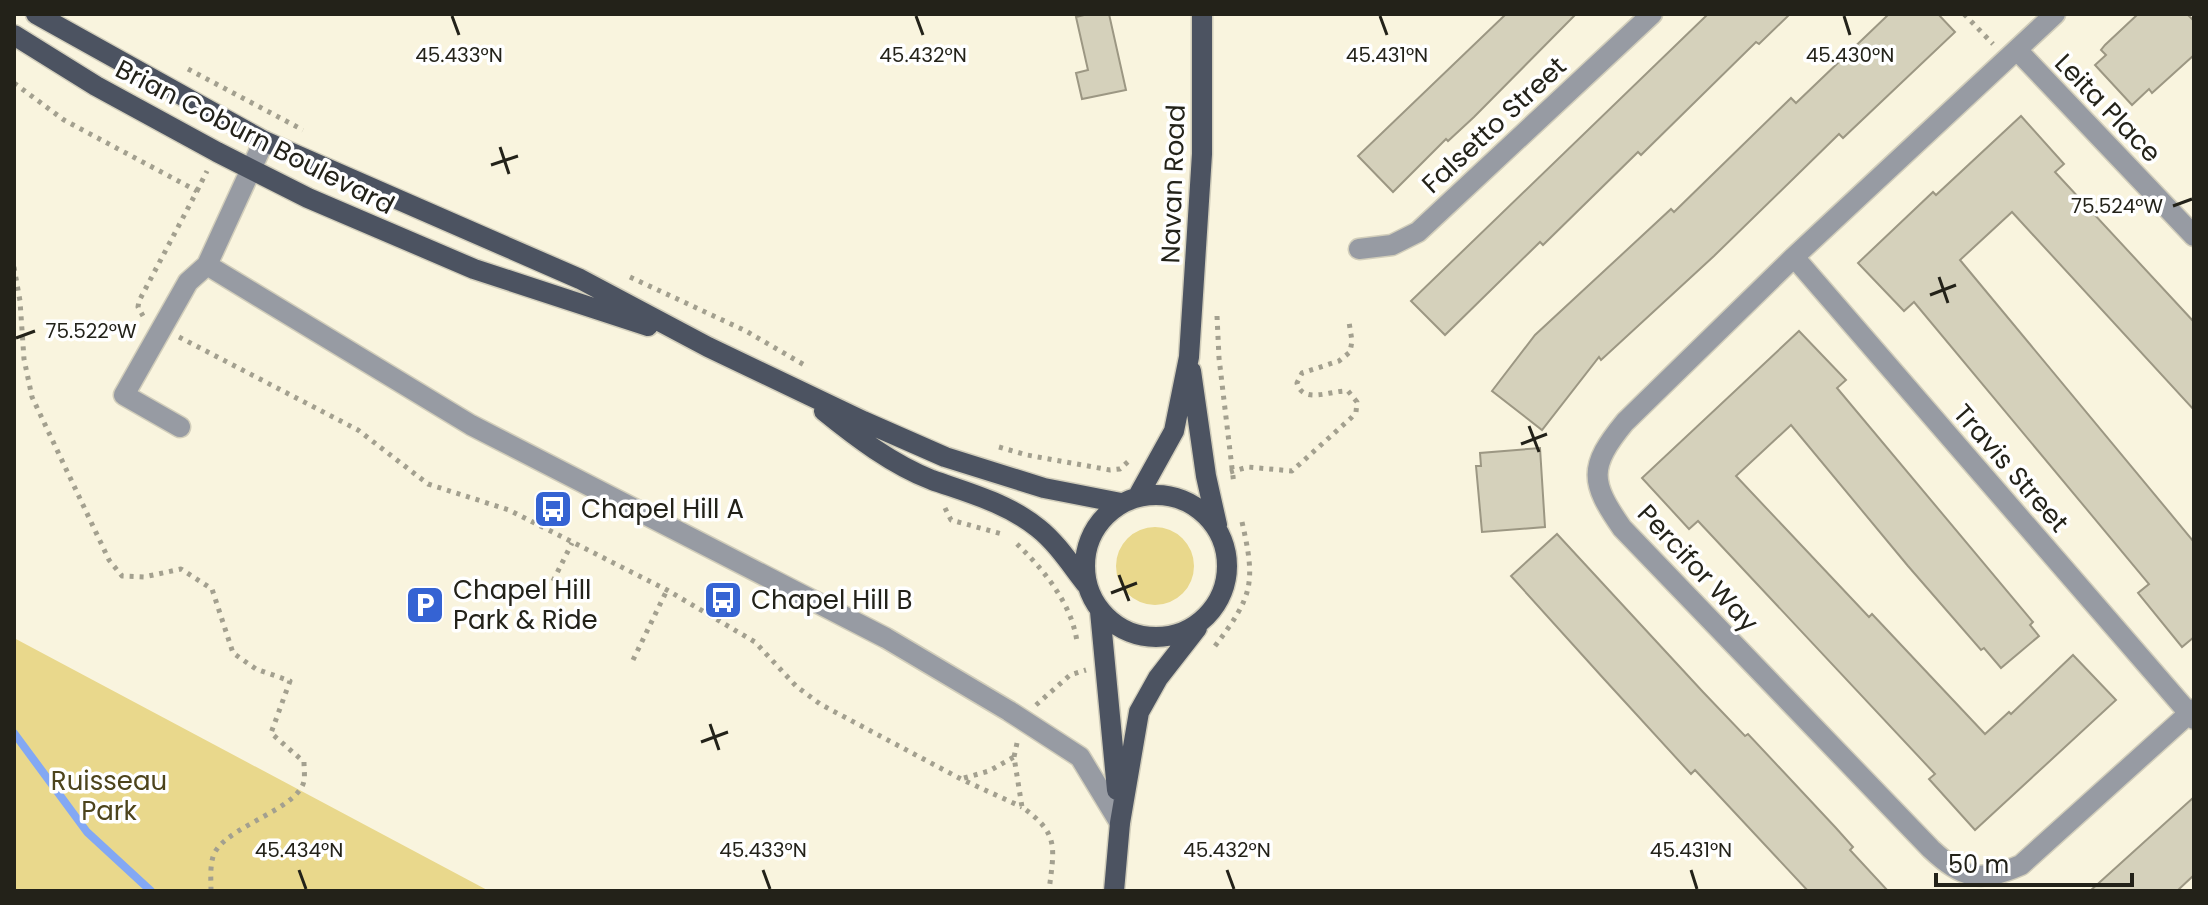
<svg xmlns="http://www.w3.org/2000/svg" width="2208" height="905" viewBox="0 0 2208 905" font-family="Poppins,sans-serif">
  <rect width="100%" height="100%" fill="#f9f4de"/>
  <path fill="#e9d88c" d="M1116 566a39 39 0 1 1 78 0a39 39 0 1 1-78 0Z
    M14 638 489 891H14Z"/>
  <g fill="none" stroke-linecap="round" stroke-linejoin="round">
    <path stroke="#83a8f4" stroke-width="8" d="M14 733 87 832 151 891"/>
  </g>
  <path fill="#d5d1bb" stroke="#9c9783" stroke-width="2" d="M1088 14H1109L1126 90 1082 99 1076 73 1088 70 1076 17Z
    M1506 14H1576L1474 117 1448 141 1446 139 1393 192 1358 156Z
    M1708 14H1790L1759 44 1756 42 1641 155 1638 152 1543 245 1540 242 1445 335 1411 301Z
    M1889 14H1938L1955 32 1843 138 1839 134 1714 256 1601 360 1599 357 1542 430 1492 391 1535 335 1671 209 1674 212 1791 98 1796 103Z
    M2138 14H2187L2194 21V55L2152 93 2149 89 2132 105 2095 65 2106 55 2101 50 2105 45Z
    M2021 116 2064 164 2055 172 2194 322V410L2012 212 1960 260 2194 542V637L2182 647 2138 593 2149 584 1914 302 1904 311 1858 263 1933 192 1936 195Z
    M1799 331 1846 380 1837 388 2033 622 2030 625 2039 636 2001 668 1984 648 1981 650 1908 566 1791 425 1736 476 1869 617 1872 614 1985 734 2009 712 2011 714 2073 655 2116 700 1975 830 1929 779 1935 774 1698 521 1689 529 1642 478Z
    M1540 448 1545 527 1482 532 1476 466H1481L1480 453Z
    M1557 534 1703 692 1745 736 1748 734 1836 828 1853 847 1850 850 1888 891H1808L1695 770 1691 774 1604 679 1511 576Z
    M2194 797V875L2177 891H2090Z"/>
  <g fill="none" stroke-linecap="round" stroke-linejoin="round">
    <defs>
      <path id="minor" d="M2055 14 1794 257 1625 422C1588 467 1590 482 1622 528L1931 849C1963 879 1980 883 2021 865L2194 709
        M2017 50 2194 236
        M1359 249 1392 245 1418 232 1652 14
        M1794 257 2194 719
        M207 265 471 425 886 638 1009 711 1080 757 1120 823
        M180 427 124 395 188 282 207 265 264 141"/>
      <path id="major" d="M36 14 264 141 580 279 708 347 863 421 945 457 1044 488 1121 503
        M14 35 96 86 217 152 308 198 474 269 648 326
        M1191 371 1206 476 1217 525
        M824 411C856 437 893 465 932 480 969 493 1007 503 1038 528 1057 543 1071 565 1086 584
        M1085 566a71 71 0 1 1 142 0a71 71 0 1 1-142 0Z
        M1138 496 1174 431 1189 357 1202 154V14
        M1100 611 1117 790
        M1114 891 1120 823 1139 712 1158 678 1197 628"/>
    </defs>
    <use href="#minor" stroke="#d2cebb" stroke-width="23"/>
    <use href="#major" stroke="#d2cebb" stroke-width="23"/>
    <path stroke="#a3a08f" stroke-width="5" stroke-dasharray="4 6" stroke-linecap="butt" d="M1964 14 1993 44
      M188 69 303 130
      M14 83 64 120 197 191 139 301 138 307 143 316
      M197 191 207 171
      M14 267 20 301 24 359 32 397 109 560 122 576 144 577 181 569 212 589 233 653 256 669 290 681 271 733 304 762C304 768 305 775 304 781 298 808 235 824 217 849 209 859 211 878 211 891
      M630 277 746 331 806 366
      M1217 316 1219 358 1234 485
      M179 337 358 430 428 484 509 510 667 590 755 642 796 686 820 704 961 779 1022 807
      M999 447 1027 455 1110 470 1120 469 1131 459
      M1230 472 1248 467 1292 471 1351 418 1356 412 1357 402 1348 391C1331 390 1303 405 1297 383L1302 373 1339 361 1350 352 1352 341 1349 322
      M945 508 951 520 1002 534
      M1017 544C1044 570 1072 604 1077 642
      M553 581 572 543
      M1215 646C1253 596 1256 583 1242 522
      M633 660 667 590
      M1036 705 1070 675 1086 670
      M1017 743 1014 757 1022 807C1060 834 1054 848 1049 891
      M964 778 989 771 1014 757"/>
    <use href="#minor" stroke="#979ba3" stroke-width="20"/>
    <use href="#major" stroke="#4c5361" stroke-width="20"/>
  </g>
  <path fill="none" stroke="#232219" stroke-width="3" d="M452 16 459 35M916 16 923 35M1380 16 1387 35M1844 16 1850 35M500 147 509 174M491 165 518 156M2173 206 2192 199M1939 277 1948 303M1930 295 1956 285M16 338 35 331M1529 426 1539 452M1521 444 1547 434M1119 575 1129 601M1111 593 1137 583M710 724 719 750M701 742 728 732M299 870 306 889M763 870 770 889M1227 870 1234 889M1691 870 1697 889"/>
  <defs>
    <symbol id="bus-square" viewBox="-11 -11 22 22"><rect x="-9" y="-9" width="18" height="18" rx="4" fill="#3563d3" stroke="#fff"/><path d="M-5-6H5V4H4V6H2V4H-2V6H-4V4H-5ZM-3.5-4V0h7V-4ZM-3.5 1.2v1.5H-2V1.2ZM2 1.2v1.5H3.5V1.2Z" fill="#fff"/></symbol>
    <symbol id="parking-square" viewBox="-11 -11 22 22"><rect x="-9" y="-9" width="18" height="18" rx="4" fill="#3563d3" stroke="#fff"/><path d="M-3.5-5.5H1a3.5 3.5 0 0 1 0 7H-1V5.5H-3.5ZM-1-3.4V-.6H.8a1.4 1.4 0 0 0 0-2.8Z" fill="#fff"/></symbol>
  </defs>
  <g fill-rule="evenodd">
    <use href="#bus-square" x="531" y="487" width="44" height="44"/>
    <use href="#bus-square" x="701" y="578" width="44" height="44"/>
    <use href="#parking-square" x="403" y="583" width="44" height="44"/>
  </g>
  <g text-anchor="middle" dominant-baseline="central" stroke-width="7" stroke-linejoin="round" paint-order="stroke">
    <g font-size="26" fill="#232219" stroke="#fff">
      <text transform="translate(2108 108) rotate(46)">Leita Place</text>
      <text transform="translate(1494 125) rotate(-43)">Falsetto Street</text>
      <text transform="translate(255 137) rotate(27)">Brian Coburn Boulevard</text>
      <text transform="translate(1173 184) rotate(-88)">Navan Road</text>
      <text transform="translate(2011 468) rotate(49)">Travis Street</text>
      <text transform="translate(1698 568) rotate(47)">Percifor Way</text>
    </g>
    <g font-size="26" fill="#232219" stroke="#fff" text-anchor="start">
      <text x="581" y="509">Chapel Hill A</text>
      <text x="453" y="590">Chapel Hill<tspan x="453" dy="30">Park &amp; Ride</tspan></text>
      <text x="751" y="600">Chapel Hill B</text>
    </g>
    <g font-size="26" fill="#4d441c" stroke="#fff">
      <text x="109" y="781">Ruisseau<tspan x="109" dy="30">Park</tspan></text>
    </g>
  </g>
  <g font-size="20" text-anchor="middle" fill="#232219" stroke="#fff" stroke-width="7" stroke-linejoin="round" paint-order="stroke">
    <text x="459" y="62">45.433°N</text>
    <text x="923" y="62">45.432°N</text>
    <text x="1387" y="62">45.431°N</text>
    <text x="1850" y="62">45.430°N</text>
    <text x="2117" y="213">75.524°W</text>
    <text x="91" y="338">75.522°W</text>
    <text x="299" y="857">45.434°N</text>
    <text x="763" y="857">45.433°N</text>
    <text x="1227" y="857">45.432°N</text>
    <text x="1691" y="857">45.431°N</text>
  </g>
  <rect width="2208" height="905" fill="none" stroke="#232219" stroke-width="32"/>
  <path d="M1936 873v12h196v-12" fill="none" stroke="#232219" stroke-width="4"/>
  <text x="1948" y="873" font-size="24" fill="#232219" stroke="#ffffff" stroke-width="6" paint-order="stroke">50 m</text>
</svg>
